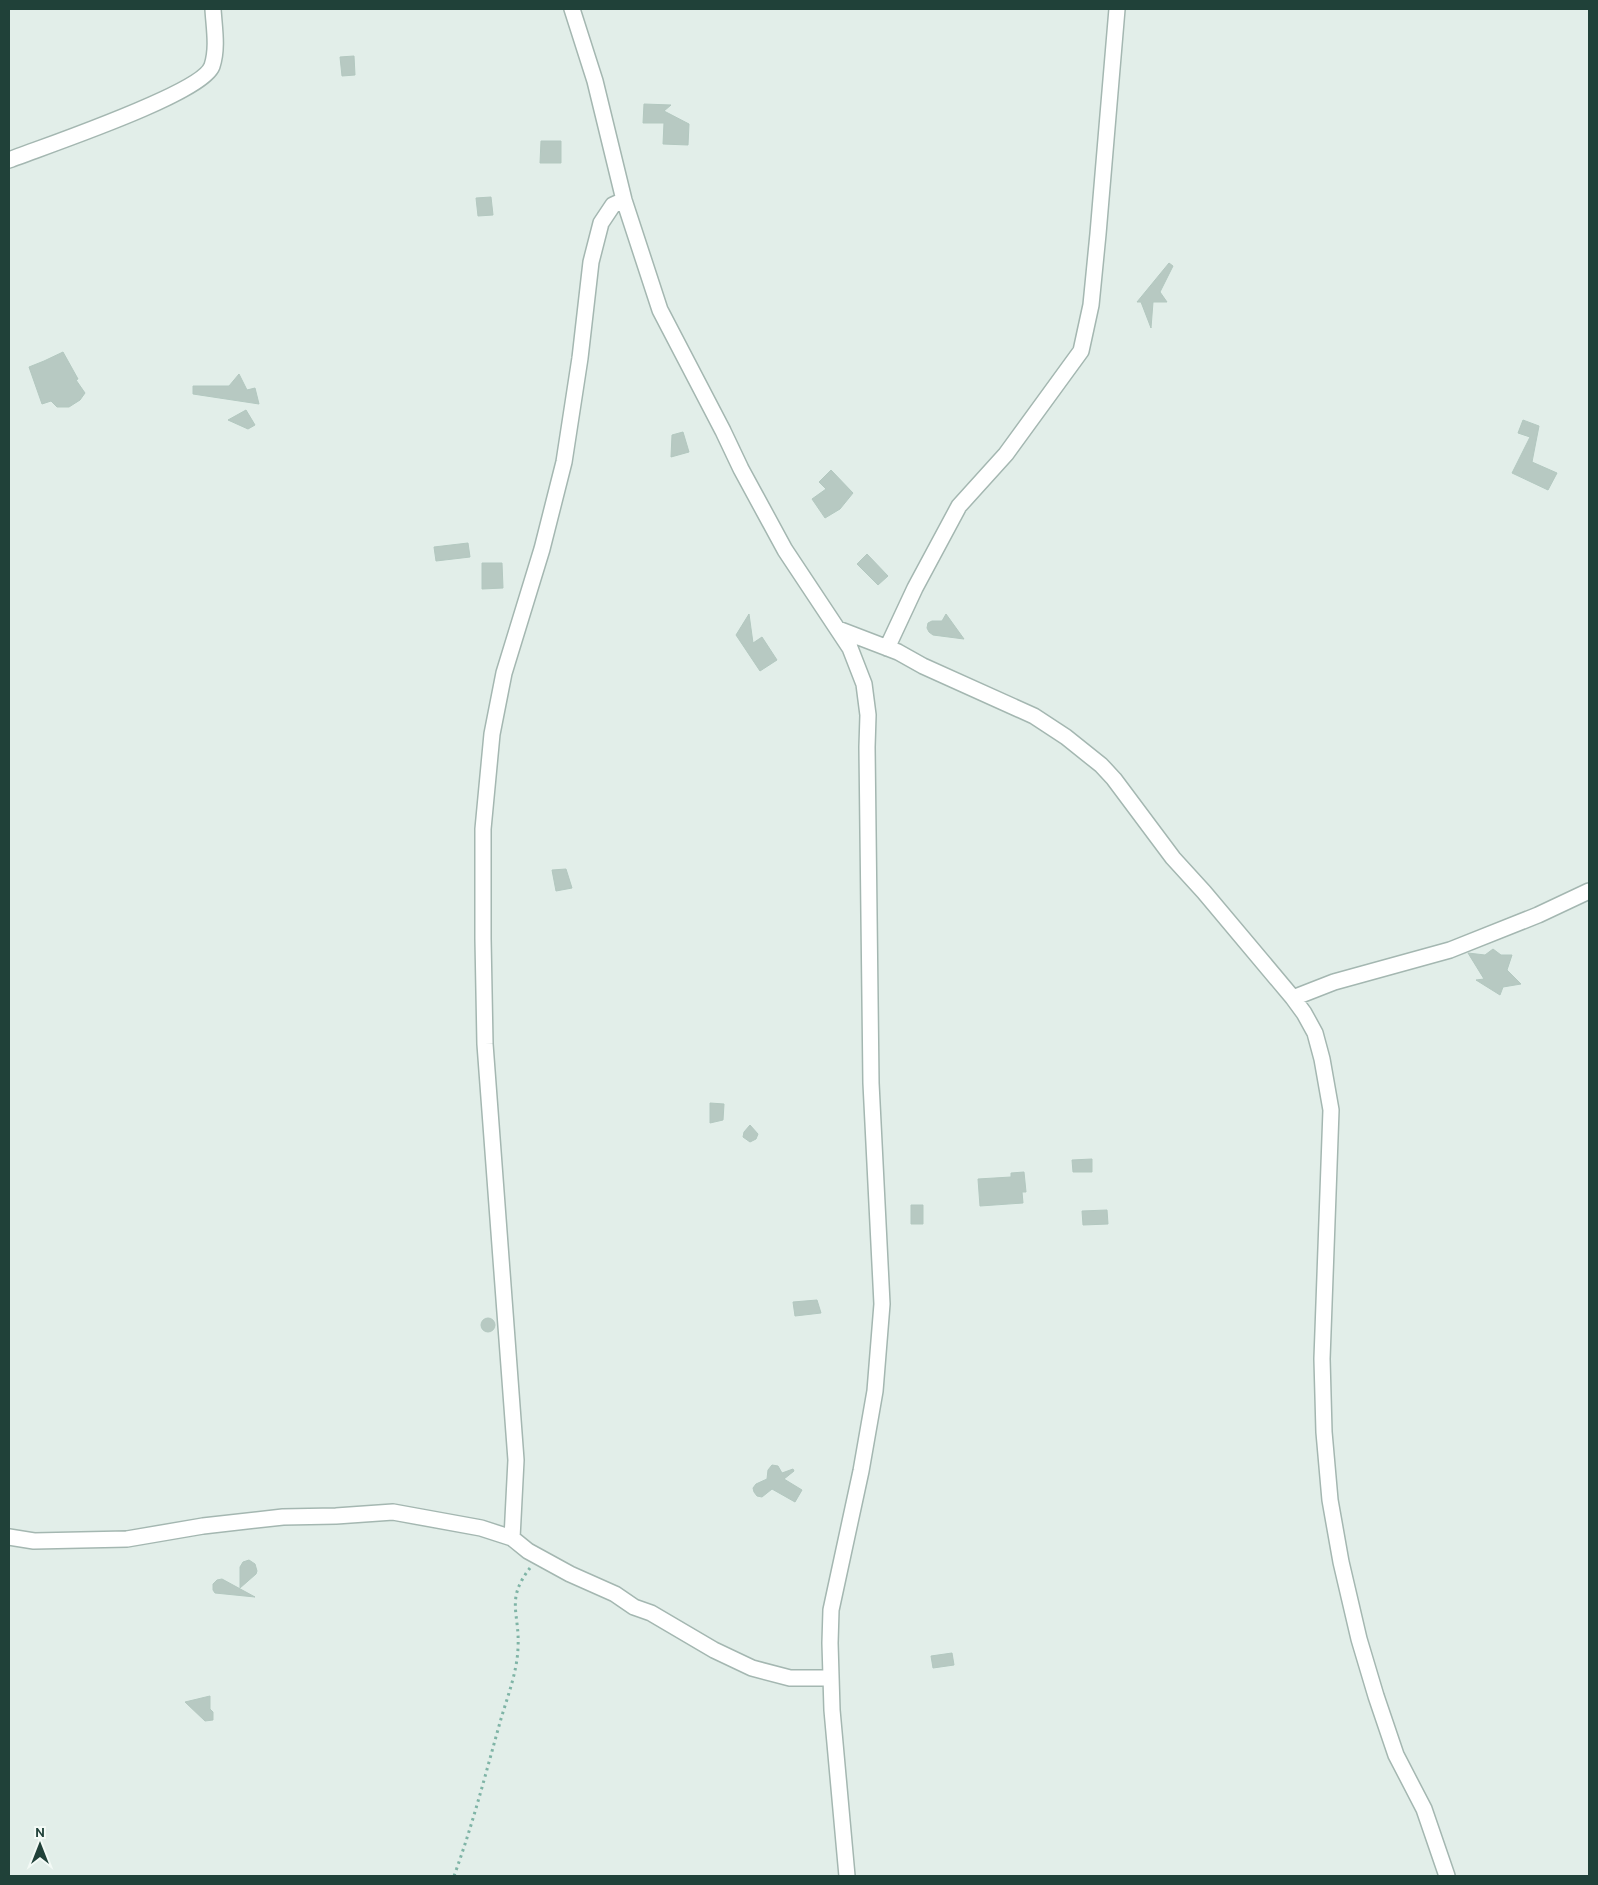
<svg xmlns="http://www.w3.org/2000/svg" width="1598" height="1885" viewBox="0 0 1598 1885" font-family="Overpass,sans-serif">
  <rect width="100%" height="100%" fill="#e2eee9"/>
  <path fill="#b7c9c2" stroke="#b3c8c0" d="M354 56 355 75 342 76 340 57Z
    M644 104 671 105 664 111 689 124 688 145 663 144 664 123H643Z
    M541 141H561V163H540Z
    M491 197 493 215 478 216 476 198Z
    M1169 263 1173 266 1160 292 1167 302H1153L1151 328 1141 302H1137Z
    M63 352 78 379 76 380 85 393 80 400 69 407H57L51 401 42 404 29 367 44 361Z
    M239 374 247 390 255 388 259 404 193 394V386H229Z
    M246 410 255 425 248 429 228 420Z
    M1523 420 1539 426 1532 462 1557 473 1548 490 1512 473 1530 437 1518 433Z
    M683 432 689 452 671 457 672 435Z
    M831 470 853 493 840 509 825 518 812 499 826 489 819 482Z
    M468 543 470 557 436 561 434 547Z
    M867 554 888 576 878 585 857 564Z
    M482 563H502L503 588 482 589Z
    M749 614 753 643 762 637 777 660 760 671 736 635Z
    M946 614 964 639 933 635 929 632 927 628 928 623 932 621H942Z
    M566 869 572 888 556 891 552 870Z
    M1493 949 1501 955H1512L1507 970 1521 984 1503 987 1500 995 1476 980 1484 979 1468 953 1485 955Z
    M710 1103 724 1104 723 1120 710 1123Z
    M750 1125 758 1134 756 1139 750 1142 743 1137 744 1132Z
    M1092 1159V1172H1073L1072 1160Z
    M1024 1172 1026 1192H1022L1023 1203 980 1206 978 1179 1011 1177V1173Z
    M911 1205H923V1224H911Z
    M1107 1210 1108 1224 1083 1225 1082 1211Z
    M817 1300 821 1313 795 1316 793 1302Z
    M481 1325a7 7 0 1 1 14 0a7 7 0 1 1-14 0Z
    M772 1465 778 1466 782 1473 793 1469 794 1471 784 1479 802 1490 795 1502 772 1489 762 1497 757 1496 754 1492 753 1488 756 1484 767 1479 768 1470Z
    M249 1560 255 1564 257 1571 256 1574 240 1588V1567L243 1562Z
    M222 1579 255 1597 215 1593 213 1590V1584L217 1580Z
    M952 1653 954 1665 933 1668 931 1656Z
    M210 1696V1709L213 1712V1720L205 1721 185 1702Z"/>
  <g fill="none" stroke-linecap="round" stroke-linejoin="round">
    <defs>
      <path id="minor" d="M572 9 595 81 624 200 660 310 723 431 741 469 785 550 850 648 864 684 868 715 867 747 871 1083 882 1304 875 1391 861 1471 831 1610 830 1643 832 1710 847 1876
        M9 160C42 147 202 94 212 66 218 48 214 27 213 9
        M838 629 898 652 923 666 1034 716 1066 737 1101 765 1114 779 1173 858 1204 892 1293 998 1304 1013 1315 1033 1322 1059 1331 1110 1322 1359 1324 1432 1330 1500 1341 1562 1359 1639 1376 1696 1396 1755 1424 1809 1447 1876
        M887 648 915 588 959 506 1006 454 1081 351 1091 305 1098 234 1117 9
        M1293 998 1334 982 1450 950 1538 915 1589 891
        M9 1537 34 1541 127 1539 203 1526 283 1517 336 1516 393 1512 481 1528 512 1538 528 1551 570 1574 615 1594 634 1607 651 1613 714 1650 752 1668 790 1678H831
        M512 1538 516 1460 485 1044 483 939V829L492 734 504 673 542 549 564 462 580 358 591 262 601 223 613 205 624 200"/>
    </defs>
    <use href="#minor" stroke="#a4b7b1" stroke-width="18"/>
    <path stroke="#7fb4a6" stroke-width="3" stroke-dasharray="2.5 4" stroke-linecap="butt" d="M454 1876C472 1827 485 1776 499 1726 506 1700 517 1674 518 1648 520 1613 505 1600 530 1568"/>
    <use href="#minor" stroke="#fff" stroke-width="15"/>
  </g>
  <rect width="1598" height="1885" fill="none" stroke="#204139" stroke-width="20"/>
  <g transform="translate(40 1845)" stroke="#f3faf6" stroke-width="4" paint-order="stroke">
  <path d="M0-4L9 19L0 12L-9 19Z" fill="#204139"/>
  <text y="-8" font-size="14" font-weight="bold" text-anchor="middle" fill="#204139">N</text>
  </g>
</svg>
